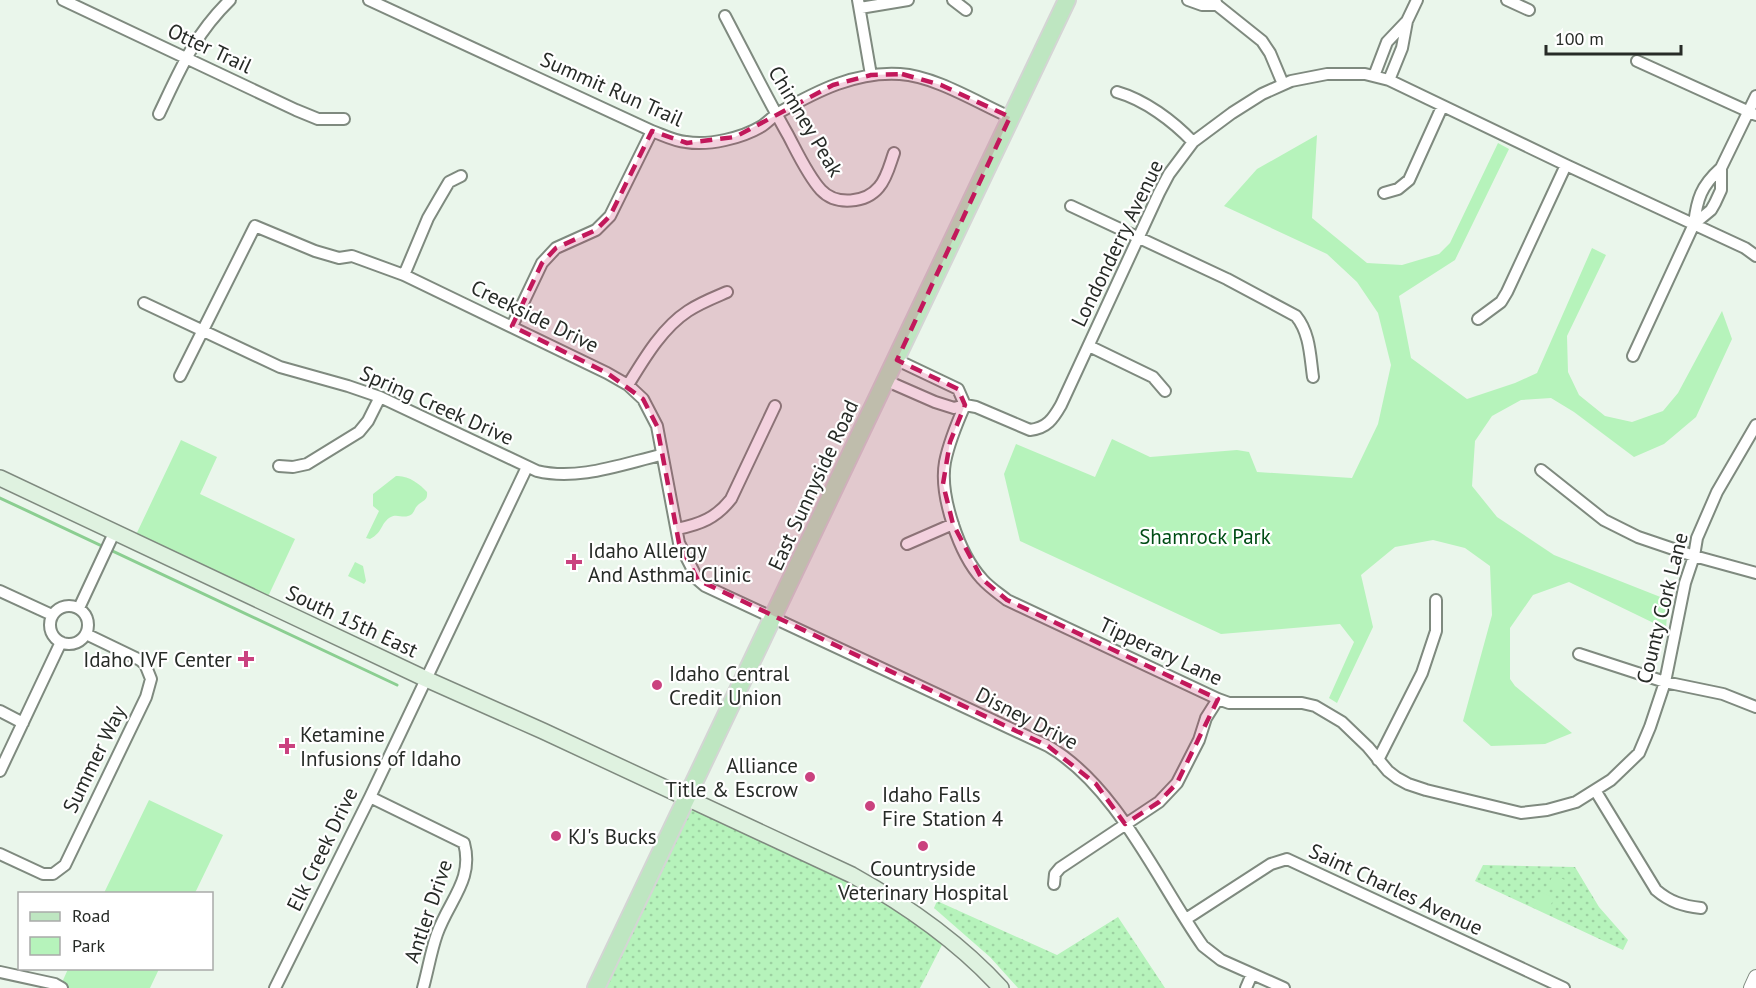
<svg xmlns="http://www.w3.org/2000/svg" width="1756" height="988" viewBox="0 0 1756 988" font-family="'PT Sans',sans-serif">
  <defs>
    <pattern id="grass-dots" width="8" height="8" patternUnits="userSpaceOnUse" patternTransform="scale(1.5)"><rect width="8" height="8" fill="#b6f3bb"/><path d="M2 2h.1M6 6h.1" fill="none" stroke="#9cd0a1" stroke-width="1.8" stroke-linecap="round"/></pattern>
  </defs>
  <rect width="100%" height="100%" fill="#eaf6eb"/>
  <path fill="url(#grass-dots)" d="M687 799 872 886 946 937 920 988H596Z
    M1483 865 1575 867 1599 907 1628 940 1623 950 1475 881Z
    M937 901 1057 955 1118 917 1165 988H1018L990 957 934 908Z"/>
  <path fill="#b6f3bb" d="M1317 135 1312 218 1367 263 1402 265 1439 254 1450 243 1498 143 1509 149 1455 260 1399 296 1411 358 1467 399 1515 383 1537 373 1592 248 1606 255 1567 336 1568 372 1579 395 1605 416 1632 422 1663 411 1678 393 1722 311 1732 339 1696 417 1664 444 1634 457 1574 412 1551 398 1521 400 1492 416 1475 441 1472 486 1497 517 1554 555 1668 600 1666 629 1569 582 1533 595 1510 628V679L1515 686 1572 733 1545 744 1491 746 1463 721 1492 615 1490 566 1465 548 1433 540 1395 547 1361 575 1373 627 1337 703 1329 698 1354 642 1340 624 1221 634 1020 541 1004 474 1016 444 1095 477 1112 439 1150 457 1237 450 1249 452 1257 472 1352 478 1378 424 1391 365 1378 313 1357 282 1327 254 1224 206 1257 169Z
    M181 440 217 457 200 494 295 539 265 603 133 541Z
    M396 476C408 475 420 484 427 492 428 501 423 500 417 506 414 509 414 515 408 516 401 518 396 513 389 518 380 525 383 532 370 539L366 538 379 511 373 506V494Z
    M355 562 363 566 366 581 364 584 348 576Z
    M149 800 223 835 195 893H104Z
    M1553 875 1565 880 1560 893 1547 887Z
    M1541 892 1554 898 1547 913 1534 907Z
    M68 969H159L150 988H62L60 987Z"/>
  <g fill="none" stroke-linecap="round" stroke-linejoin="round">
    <path stroke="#8bce91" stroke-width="3" d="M0 498 397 685"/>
    <defs>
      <path id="minor" d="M63 0 296 110 318 119H344
        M369 0 652 131C663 135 674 141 686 142 709 146 742 138 762 126 768 122 773 116 780 112 817 91 856 71 900 74 935 76 978 103 1010 117
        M858 0 871 75
        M953 0 966 10
        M1188 0 1202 5H1217L1215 0
        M1507 0 1529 10
        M1217 5 1262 41 1270 53 1283 84
        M860 8 908 0
        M725 16C746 56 766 96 788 135 797 152 808 176 821 190 836 206 866 203 879 187 887 178 890 164 894 153
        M1637 61 1756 115
        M1374 76 1387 42 1406 22
        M1389 80 1402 48 1407 21 1417 0
        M1117 92C1145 100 1173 121 1193 142
        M159 114C180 70 194 35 230 0
        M1384 193 1398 189 1409 180 1442 107
        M1071 206 1227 279 1296 316C1310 333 1310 356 1313 377
        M1694 224C1697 199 1701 186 1721 168
        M404 275 428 218 439 199 449 182 461 176
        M144 303 280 367 348 386 380 397 537 471C578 481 622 464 661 455
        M1478 319 1501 302 1507 292 1566 165
        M512 326 542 263 556 248 596 230 610 216 652 131
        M1089 346 1153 377 1165 391
        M1633 356 1694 224 1711 210 1715 203 1721 190V168L1756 96
        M897 360 958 389 965 405
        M180 376 255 226 315 251 339 258 352 256 404 275 607 373 628 385 643 399 657 426 679 543 698 580 705 586 1048 746C1117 786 1158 882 1203 946L1221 960 1284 988
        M887 381 935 402 954 408 965 405 976 407 1030 430C1047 428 1053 419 1061 405L1159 193 1169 174 1193 142 1232 113 1262 94 1291 81 1327 74H1365L1389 80 1566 165 1745 248 1756 256
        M628 385C644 359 662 328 688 311 700 303 713 298 727 292
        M965 405C957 423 949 442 945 462 939 495 959 554 982 579 989 587 998 593 1007 600L1218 699 1229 703H1302L1315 706 1342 722 1368 747 1388 771 1397 778 1408 784 1426 790 1521 813 1547 810 1576 802 1611 780 1639 753 1650 727 1665 682 1685 583 1694 556 1697 538 1717 492 1756 425
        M279 466 293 467 307 464 359 432 368 421 380 397
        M1541 470 1604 520 1638 537 1694 556 1756 573
        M677 529C701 524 716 518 731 499L775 406
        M907 544 953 524
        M0 591 52 615
        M50 625a19 19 0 1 1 38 0a19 19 0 1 1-38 0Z
        M79 608 114 533
        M1579 654 1665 682 1723 694 1756 707
        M0 711 23 723
        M1378 760 1422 673 1436 631V600
        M0 771 61 642
        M1595 790 1656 890C1670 902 1683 906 1701 908
        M370 797 464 843C474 880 449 900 437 934 431 951 428 970 423 988
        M0 854 43 874H53L65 865 146 697 151 679 145 664 140 660 86 634
        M1054 884 1055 874 1060 868 1159 802 1177 783 1199 740 1206 718 1218 699
        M1186 919 1271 864 1287 859 1564 988
        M0 972 55 984 62 988
        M275 988 370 797 527 467
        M1246 988 1252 974"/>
      <path id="tertiary" d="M1751 988 1756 977"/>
      <path id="secondary" d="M0 478 426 679 543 731 852 875C906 905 959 942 1001 988"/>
      <path id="primary" d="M596 988 1067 0"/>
    </defs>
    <use href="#minor" stroke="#7f8a7f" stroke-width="14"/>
    <use href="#tertiary" stroke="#7f8a7f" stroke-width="16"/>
    <use href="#secondary" stroke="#7f8a7f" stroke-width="18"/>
    <use href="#primary" stroke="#d4d5d4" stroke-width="20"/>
    <use href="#minor" stroke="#fff" stroke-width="10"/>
    <use href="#tertiary" stroke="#fff" stroke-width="14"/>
    <use href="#secondary" stroke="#dff2e0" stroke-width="15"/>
    <use href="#primary" stroke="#bee6c1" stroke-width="16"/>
  </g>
  <path fill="#c2185b" fill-opacity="0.2" stroke="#c2185b" stroke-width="4.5" stroke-dasharray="12 8" stroke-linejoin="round" d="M902 74 941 85 1010 117 897 360 958 389 965 405 950 442 943 484 953 524 982 579 1007 600 1218 699 1177 783 1159 802 1125 824 1096 784 1048 746 698 580 679 543 657 426 643 399 607 373 512 326 542 263 556 248 596 230 610 216 652 131 687 143 735 137 833 85 871 75Z"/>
  <g fill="#ca427f" stroke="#fff" stroke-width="2">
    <path d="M571 553h6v6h6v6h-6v6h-6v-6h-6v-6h6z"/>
    <path d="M243 650h6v6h6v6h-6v6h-6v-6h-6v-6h6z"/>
    <circle cx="657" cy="685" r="6"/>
    <path d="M284 737h6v6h6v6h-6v6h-6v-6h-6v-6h6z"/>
    <circle cx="810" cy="777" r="6"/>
    <circle cx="870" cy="806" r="6"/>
    <circle cx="556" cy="836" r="6"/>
    <circle cx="923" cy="846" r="6"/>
  </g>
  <g text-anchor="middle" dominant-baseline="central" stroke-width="4.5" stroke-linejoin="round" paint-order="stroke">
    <g font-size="21" fill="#272b27" stroke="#fff">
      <text transform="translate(210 48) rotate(25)">Otter Trail</text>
      <text transform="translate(612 89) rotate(24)">Summit Run Trail</text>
      <text transform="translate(806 121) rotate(59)">Chimney Peak</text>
      <text transform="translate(1117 243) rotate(-64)">Londonderry Avenue</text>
      <text transform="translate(535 316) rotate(26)">Creekside Drive</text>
      <text transform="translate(437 405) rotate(24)">Spring Creek Drive</text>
      <text transform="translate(813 485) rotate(-65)">East Sunnyside Road</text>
      <text transform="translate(1662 608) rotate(-76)">County Cork Lane</text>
      <text transform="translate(352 621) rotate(25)">South 15th East</text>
      <text transform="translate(1161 651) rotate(25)">Tipperary Lane</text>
      <text transform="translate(1027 718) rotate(27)">Disney Drive</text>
      <text transform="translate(94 759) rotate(-64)">Summer Way</text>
      <text transform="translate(322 849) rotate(-64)">Elk Creek Drive</text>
      <text transform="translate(1396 889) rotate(25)">Saint Charles Avenue</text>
      <text transform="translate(428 911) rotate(-71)">Antler Drive</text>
    </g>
    <g font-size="21" fill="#004d15" stroke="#fff">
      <text x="1205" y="536">Shamrock Park</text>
    </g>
    <g font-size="21" fill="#272b27" stroke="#fff" text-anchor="start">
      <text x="588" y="550">Idaho Allergy<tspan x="588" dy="24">And Asthma Clinic</tspan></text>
      <text x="232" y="659" text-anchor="end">Idaho IVF Center</text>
      <text x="669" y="673">Idaho Central<tspan x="669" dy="24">Credit Union</tspan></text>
      <text x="300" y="734">Ketamine<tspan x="300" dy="24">Infusions of Idaho</tspan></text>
      <text x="798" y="765" text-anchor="end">Alliance<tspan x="798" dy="24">Title &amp; Escrow</tspan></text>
      <text x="882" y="794">Idaho Falls<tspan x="882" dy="24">Fire Station 4</tspan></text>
      <text x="568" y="836">KJ's Bucks</text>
      <text x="923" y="868" text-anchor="middle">Countryside<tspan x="923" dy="24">Veterinary Hospital</tspan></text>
    </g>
  </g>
  <rect x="18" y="892" width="195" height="78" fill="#ffffff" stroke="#a9aaa9" stroke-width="1.5"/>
  <rect x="30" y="912" width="30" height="9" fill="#bee6c1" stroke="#a9aaa9" stroke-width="1.5"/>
  <text x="72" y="922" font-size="18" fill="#272b27">Road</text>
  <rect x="30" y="937" width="30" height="18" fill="#b6f3bb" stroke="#a9aaa9" stroke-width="1.5"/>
  <text x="72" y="952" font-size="18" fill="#272b27">Park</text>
  <path d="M1546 45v9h135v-9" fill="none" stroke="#272b27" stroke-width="3"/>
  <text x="1555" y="45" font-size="18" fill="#272b27" stroke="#ffffff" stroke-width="4.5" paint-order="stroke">100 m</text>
</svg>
